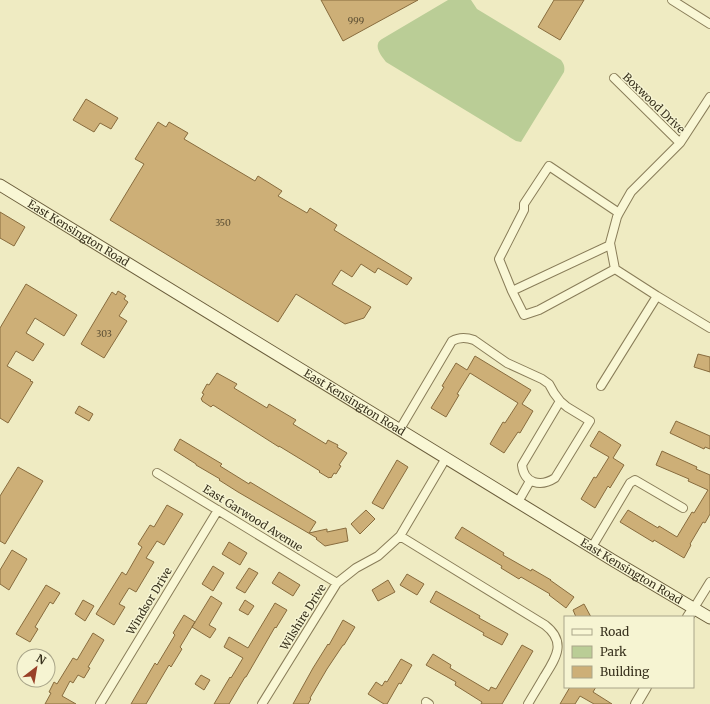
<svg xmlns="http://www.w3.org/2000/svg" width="710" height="704" viewBox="0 0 710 704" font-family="Merriweather,serif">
  <rect width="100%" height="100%" fill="#efebc2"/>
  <path fill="#bacd96" d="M448 0H471L477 9 561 60C564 64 565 67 564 72L521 142 516 141 386 62C383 58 376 50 378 44 378 42 380 40 382 39Z"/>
  <path fill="#cdaf77" stroke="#886c3e" d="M321 0H418L343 41Z
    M554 0H584L560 40 538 27Z
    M86 99 118 118 111 129 100 123 94 132 73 120Z
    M158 122 166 127 169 122 188 133 184 139 255 181 258 176 282 191 278 196 307 213 310 208 337 225 334 230 412 278 407 285 378 268 375 273 361 264 352 277 341 270 332 284 371 307 364 318 345 324 296 294 278 322 110 220 144 164 135 159Z
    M0 212 25 227 14 246 0 238Z
    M26 284 77 315 64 336 35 318 26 333 44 344 33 361 16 351 7 366 31 380 30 381 33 382 8 423 0 418V328Z
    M118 291 126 296 124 299 128 302 119 316 127 321 104 358 81 344 112 292 116 295Z
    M698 354 710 357V372L694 367Z
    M475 356 531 390 522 404 533 411 520 433 518 432 504 453 490 444 503 422 505 423 518 403 470 373 457 394 459 395 446 417 431 408 444 387 442 386 456 363 467 370Z
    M217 373 237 384 234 388 267 408 269 404 296 420 293 424 326 444 328 440 338 445 337 447 347 453 339 465 341 466 336 474 334 473 331 478 330 477 329 478 319 472 320 471 279 446V447L213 405 211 407 202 401V400L201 399 204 394 202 393 207 384 209 385Z
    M79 406 93 414 89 421 75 413Z
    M676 421 710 436V449L705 447 704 449 670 433Z
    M599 431 621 445 613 458 624 465 610 488 608 486 595 508 581 499 594 477 596 478 609 457 590 446Z
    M180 439 222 464 220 466 249 484 250 482 316 522 309 533 327 529V532L346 528 348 541 325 546 316 539 317 538 238 492 219 480 220 479 196 465V464L174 450Z
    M662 451 697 467 696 469 710 475V514L705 523 703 522 690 544 691 545 684 558 654 540 653 542 620 522 628 510 658 528 659 526 677 537 692 512 694 513 708 490 688 481 689 479 656 465Z
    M397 460 408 467 383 509 372 503Z
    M18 467 43 481 5 544 0 541V496Z
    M167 505 183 514 164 545 157 541 146 558 154 562 136 592 129 588 119 604 125 607 114 625 96 614 122 572 126 575 142 547 138 544 150 525 154 527Z
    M366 510 375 519 360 534 351 524Z
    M462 527 504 553 503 555 531 571 532 569 551 580H550L574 597 566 608 549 595 550 594 521 577 519 579 501 568 502 566 455 538Z
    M229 542 247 553 240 565 222 554Z
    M12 550 27 559 9 590 0 584V570Z
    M213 566 224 573 213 591 202 584Z
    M249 568 258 573 245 593 236 588Z
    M279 572 300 585 293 596 272 583Z
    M407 574 424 584 417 595 400 585Z
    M388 580 395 592 378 601 372 590Z
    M46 585 60 593 53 604 50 602 35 627 38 629 30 642 16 634Z
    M436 591 480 616 479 618 508 634 502 645 483 635 484 633 430 602Z
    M211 596 222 603 209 625 216 629 210 638 192 627Z
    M83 600 94 606 85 621 75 614Z
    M245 600 254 606 248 615 239 610Z
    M275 603 287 610 276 628 275 627 246 677H245L229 704H214L230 677 231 678 243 658 224 647 229 637 248 648Z
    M584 604 591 617H576L573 610Z
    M184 615 195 622 180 647 182 649 171 667 169 665 146 704H131L155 663 157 665 175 635 173 633Z
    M343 620 355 627 344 645H343L327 669 310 698 311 699 308 704H293L313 668 328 644 329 645Z
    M93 633 104 640 88 667 90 668 84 678 78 675 73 683 70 681 62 696 76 704H45L51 693 49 692 54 682 57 684 73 658 77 660Z
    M522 645 533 651 502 704H481L482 702 455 685 456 682 426 665 433 654 451 665 450 668 489 691 491 687 496 689Z
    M401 659 412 665 401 684 399 683 387 704H384L368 694 376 682 382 686 385 681 387 682Z
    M201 675 210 680 204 690 195 684Z
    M570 687H596L593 692 612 704H594L580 696 575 704H560Z"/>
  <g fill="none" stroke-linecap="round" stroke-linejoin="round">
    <defs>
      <path id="minor" d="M672 0 710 24
        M614 78 680 143
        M710 97 680 143 631 192 619 213 617 217 610 243 615 269 657 296 710 328
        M610 245 512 291 499 259 524 210V204L549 166 619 213
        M512 291 524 315 539 310 615 269
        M601 386 657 296
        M400 429 452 341C459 337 466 337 474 340L507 363 542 379 549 384 554 393 560 401 567 407 590 421 555 478C541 487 524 484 522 465L560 401
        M157 473 337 583
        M518 502 530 481
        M400 536 545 625C567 642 556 658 544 677 539 686 533 695 528 704
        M592 547 630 483 635 480 683 508
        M694 608 710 582
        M426 702 429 704
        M100 704 218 510
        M262 704 337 583 356 568 378 556 400 536 446 458"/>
      <path id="tertiary" d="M688 617 694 608
        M636 704 646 687"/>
      <g id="secondary">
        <path id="s1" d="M0 185 614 561 710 618"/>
      </g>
    </defs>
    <use href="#minor" stroke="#897d59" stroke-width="10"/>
    <use href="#tertiary" stroke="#897d59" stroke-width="12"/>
    <use href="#secondary" stroke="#6b5e3c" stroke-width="13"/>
    <use href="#minor" stroke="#f9f7d5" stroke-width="8"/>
    <use href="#tertiary" stroke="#f9f7d5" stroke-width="10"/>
    <use href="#secondary" stroke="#f9f7d5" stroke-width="11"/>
  </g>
  <g text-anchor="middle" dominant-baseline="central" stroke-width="3" stroke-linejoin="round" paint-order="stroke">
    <g font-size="9" fill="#5d5034">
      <text x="356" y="20">999</text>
      <text x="223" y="222">350</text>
      <text x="104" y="333">303</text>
    </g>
    <g font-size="11" fill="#38311d" stroke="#f6f4d2">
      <text transform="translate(654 103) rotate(44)">Boxwood Drive</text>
      <text stroke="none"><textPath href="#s1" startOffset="92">East Kensington Road</textPath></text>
      <text stroke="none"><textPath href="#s1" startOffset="416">East Kensington Road</textPath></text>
      <text transform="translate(253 518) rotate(32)">East Garwood Avenue</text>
      <text stroke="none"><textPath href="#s1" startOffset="740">East Kensington Road</textPath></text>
      <text transform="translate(149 601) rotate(-59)">Windsor Drive</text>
      <text transform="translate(303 617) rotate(-58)">Wilshire Drive</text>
    </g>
  </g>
  <rect x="564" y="616" width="130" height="72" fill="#f6f4d2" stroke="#aaa68a"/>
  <rect x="572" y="629" width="20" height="6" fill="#f9f7d5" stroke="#aaa68a"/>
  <text x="600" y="636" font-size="12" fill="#38311d">Road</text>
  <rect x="572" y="646" width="20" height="12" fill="#bacd96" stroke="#aaa68a"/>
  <text x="600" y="656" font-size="12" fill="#38311d">Park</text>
  <rect x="572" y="666" width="20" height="12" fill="#cdaf77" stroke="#aaa68a"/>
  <text x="600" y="676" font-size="12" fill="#38311d">Building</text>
  <g transform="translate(36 668) rotate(31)"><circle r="19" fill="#f6f4d2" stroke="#aaa68a"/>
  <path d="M0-3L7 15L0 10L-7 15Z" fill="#994128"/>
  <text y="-6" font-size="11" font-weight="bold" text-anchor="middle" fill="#38311d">N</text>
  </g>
</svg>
